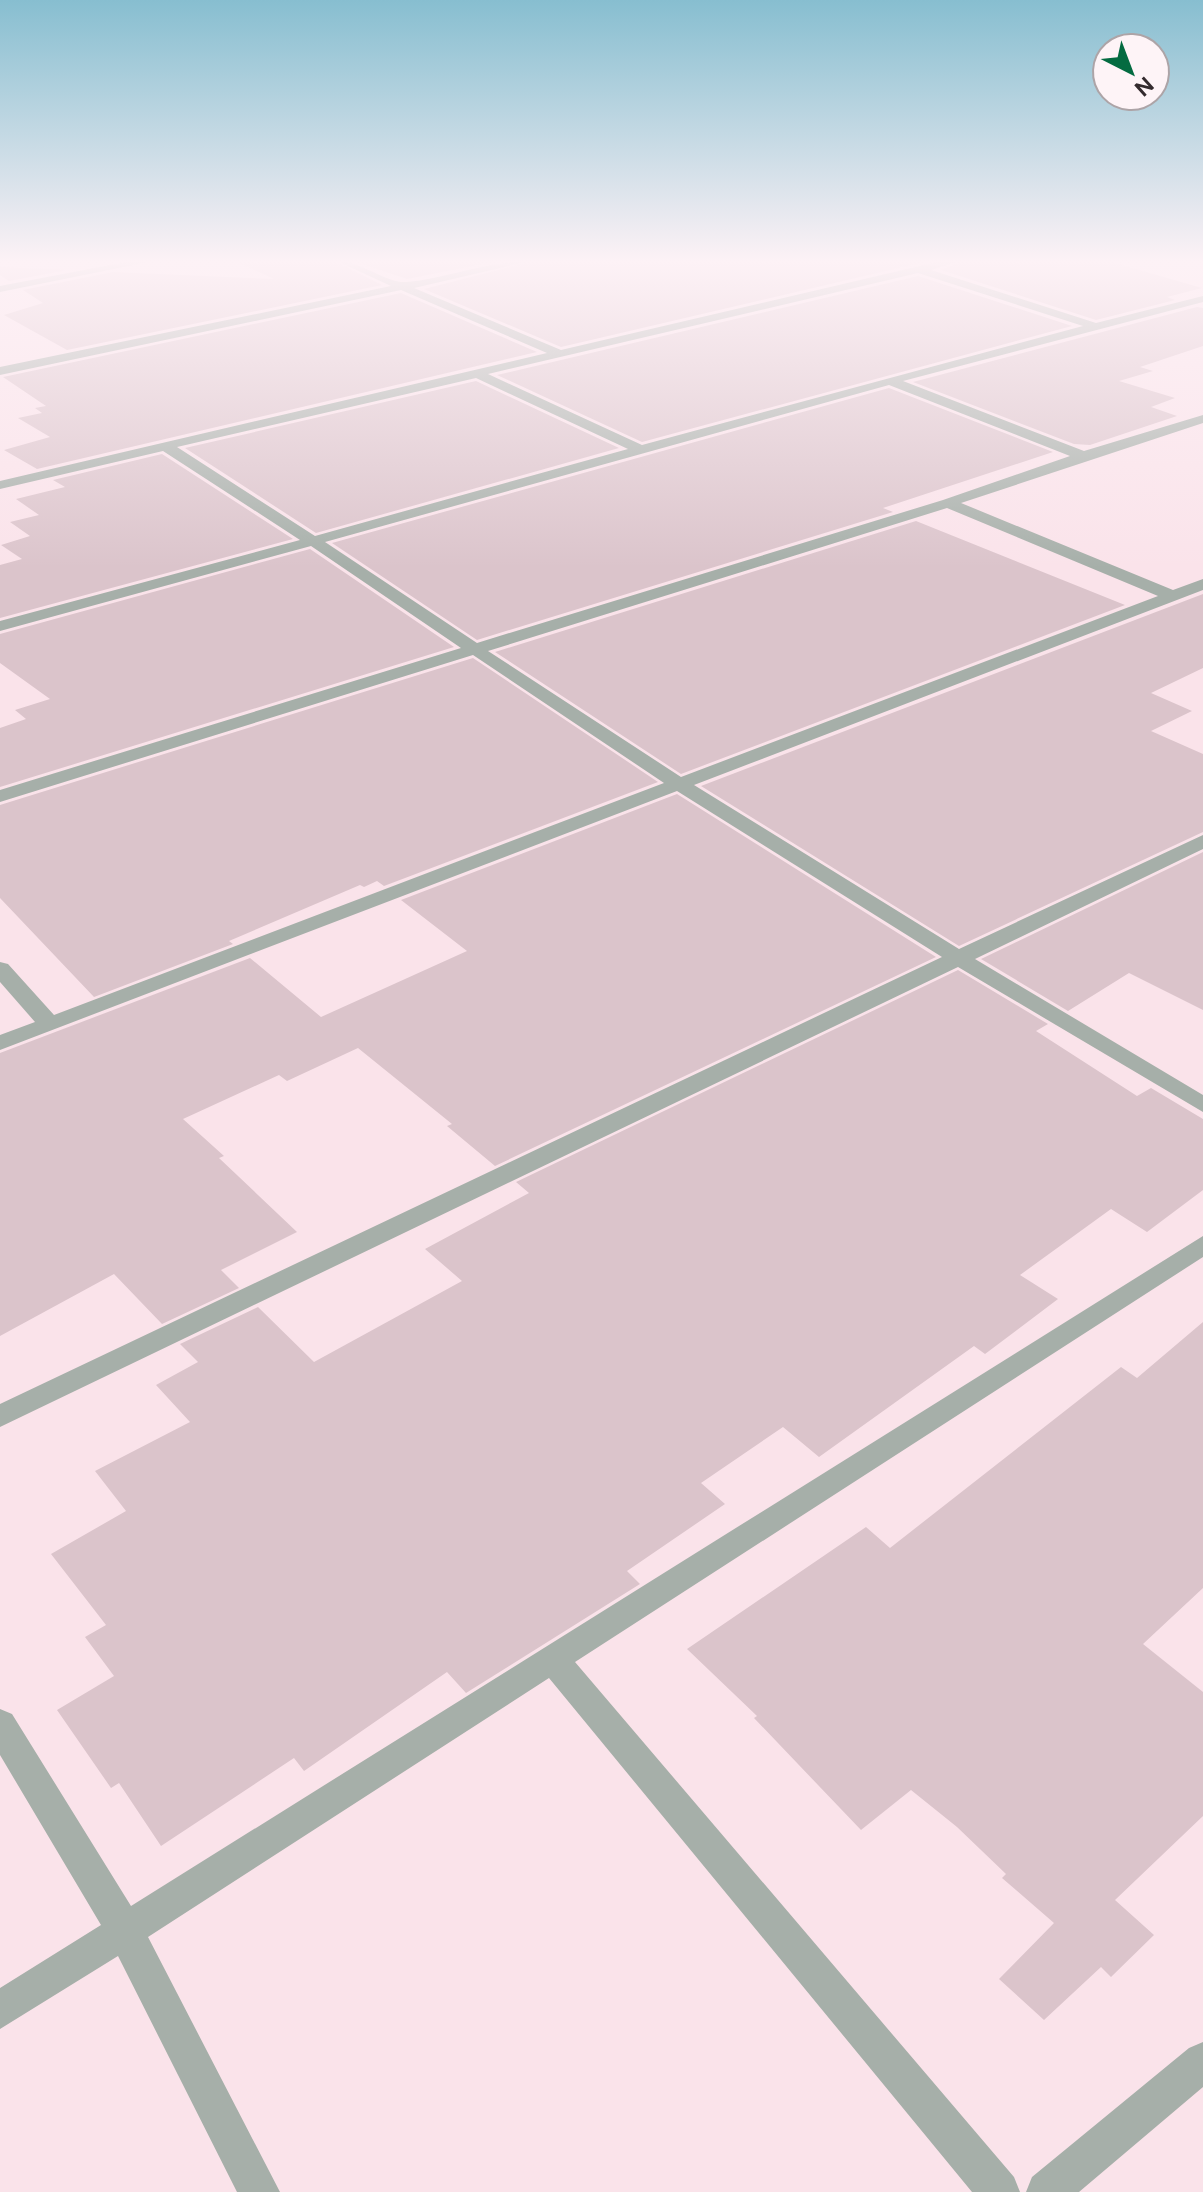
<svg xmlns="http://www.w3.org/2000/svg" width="1203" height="2192" viewBox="0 0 1203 2192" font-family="'DM Sans',sans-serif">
  <rect width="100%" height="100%" fill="#fae3ea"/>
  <path fill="#dbc4cb" d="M235 261H334L382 285 67 350 4 315 43 303 23 290 113 272 274 279Z
    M353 261H498L407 279Z
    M533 261H928L561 347 424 289Z
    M962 261H1108L1202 288 1167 297 1175 300 1096 320 941 270Z
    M0 267 67 270 9 281 0 275Z
    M918 276 1072 326 642 442 497 375Z
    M401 293 537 352 37 469 4 450 50 437 18 418 42 413 35 408 46 406 3 377Z
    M1197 307 1203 308V346L1140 367 1153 371 1119 381 1175 398 1151 407 1177 416 1090 445 1074 444 913 382Z
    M476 381 619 448 316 533 185 448Z
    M889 388 1053 452 883 508 893 512 477 640 332 543Z
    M162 454 293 539 0 618V565L22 559 1 545 30 536 10 522 39 515 16 499 65 487 53 480Z
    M916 521 1125 605 681 774 495 652Z
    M310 549 454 647 0 787V728L26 719 15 710 50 699 0 663V634Z
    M1203 594V668L1151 693 1192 711 1151 731 1203 754V832L959 946 701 786Z
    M473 658 658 782 384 886 377 881 364 887 360 885 229 941 233 944 94 997 0 898V805Z
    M677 794 936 957 495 1166 447 1126 452 1124 358 1048 287 1081 279 1075 183 1119 224 1156 219 1158 297 1232 221 1270 239 1288 162 1324 114 1274 0 1336V1053L250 958 321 1017 467 951 401 900Z
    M1203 852V1010L1129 973 1068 1011 981 959Z
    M958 970 1048 1024 1036 1031 1137 1096 1151 1088 1203 1119V1190L1147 1232 1111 1209 1020 1275 1058 1299 985 1354 974 1346 819 1457 783 1427 701 1483 725 1504 627 1571 640 1584 466 1693 447 1672 304 1771 294 1758 161 1846 119 1783 111 1788 57 1710 114 1676 85 1637 106 1625 51 1554 126 1511 95 1471 190 1422 156 1385 198 1362 180 1344 258 1307 314 1362 462 1281 425 1249 529 1193 516 1182Z
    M1203 1322V1588L1143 1644 1203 1692V1816L1115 1900 1154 1935 1111 1977 1101 1967 1044 2020 999 1979 1054 1923 1002 1878 1006 1874 957 1827 911 1790 861 1830 754 1718 757 1716 687 1649 866 1527 890 1548 1121 1367 1137 1378Z"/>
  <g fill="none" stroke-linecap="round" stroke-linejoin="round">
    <path fill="#a6afa9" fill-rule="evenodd" d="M131 261H153L0 292V286Z
      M337 261C361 261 387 284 407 282 449 278 488 261 530 261L414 288 561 350 941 261H959L931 270 1096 323 1203 296V302L903 381 1084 451 1203 415V423L961 503 1173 590 1203 579V590L694 785 959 949 1203 835V849L975 959 1203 1095V1112L958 967 0 1427V1404L942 957 677 791 0 1050V1035L35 1022 0 982V962L8 964 54 1015 664 783 473 655 0 802V790L461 648 311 546 0 631V621L300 540 163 451 0 489V481L547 353 401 290 0 375V367L391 286ZM918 273 1083 326 642 445 488 374ZM476 378 628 449 315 536 177 447ZM889 385 1070 456 943 500 477 643 325 542ZM947 508 1158 596 681 777 488 651Z
      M1203 1236V1257L575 1662 1014 2177 1020 2192H972L549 1678 148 1937 280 2192H237L118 1956 0 2029V1988L101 1925 0 1755V1709L12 1714 131 1906Z
      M1203 2042V2087L1079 2192H1026L1032 2177 1189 2048Z"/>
  </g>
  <linearGradient id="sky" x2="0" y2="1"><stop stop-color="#87bed0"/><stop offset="0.46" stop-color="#fdf2f6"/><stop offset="1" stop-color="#fdf2f6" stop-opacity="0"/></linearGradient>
  <rect width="1203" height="568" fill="url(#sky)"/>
  <g transform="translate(1131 72) rotate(138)"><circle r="38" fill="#fef4f7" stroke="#ada4a7" stroke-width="2"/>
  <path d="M0-6L14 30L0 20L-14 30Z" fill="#046b41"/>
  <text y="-12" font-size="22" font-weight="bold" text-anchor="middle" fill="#342b2e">N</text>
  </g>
</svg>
